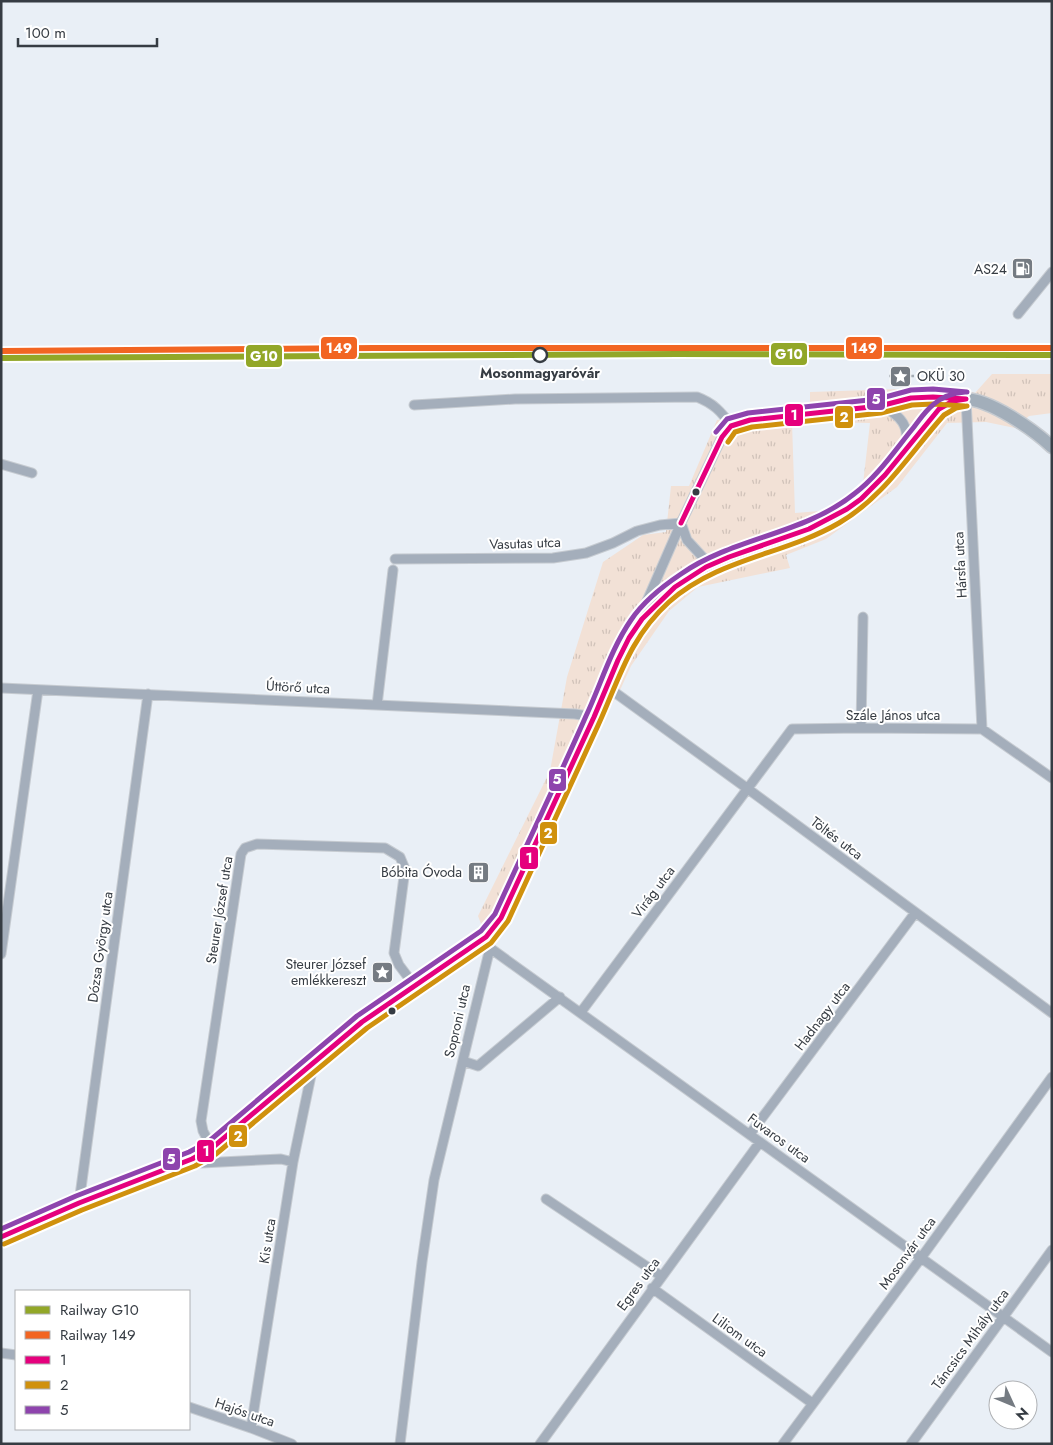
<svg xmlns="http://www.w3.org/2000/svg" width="1053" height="1445" viewBox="0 0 1053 1445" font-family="Jost,sans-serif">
  <defs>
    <pattern id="grass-tufts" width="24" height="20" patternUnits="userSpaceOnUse" patternTransform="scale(1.25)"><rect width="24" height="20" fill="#f2e1d6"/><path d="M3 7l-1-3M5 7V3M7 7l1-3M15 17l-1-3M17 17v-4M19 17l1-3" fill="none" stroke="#d0c2b9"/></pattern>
  </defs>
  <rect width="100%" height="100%" fill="#e9eff6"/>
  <path fill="url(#grass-tufts)" fill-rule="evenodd" d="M992 374H1052V413L1029 416 1015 428 986 422 947 423 897 487 826 539 786 555 790 568 698 587 669 611 631 666 621 688 588 748 524 893 502 935 486 937 478 916 550 771 567 677 603 562 643 535 666 532 671 486H689L717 420 810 407V392L958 387 975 393ZM792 422 870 423 863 484 833 510 795 513Z"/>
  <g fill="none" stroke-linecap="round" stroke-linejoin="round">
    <defs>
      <path id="street" d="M1018 314 1052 272
        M414 405 515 399 697 397C713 403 722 412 731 426
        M880 406C900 414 912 427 904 450
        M731 426 750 420 880 406C907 395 937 395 966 399L982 729
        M1 464 32 473
        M681 523 687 540 710 565
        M395 559 553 558 586 553 613 543 637 531 660 525 681 523
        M640 617 681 523 722 437 731 426
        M606 686 748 789 1052 1013
        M1 688 575 714 594 717
        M377 705 393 570
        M861 728 863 617
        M490 948 1052 1352
        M1 954 38 690
        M581 1012 792 729 861 728 982 729 1052 778
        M463 1061 478 1066 560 997
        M750 1134 915 913
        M212 1148 203 1131 201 1121 241 854 245 848 257 844 385 848 400 857 405 869 394 953 399 965 414 985
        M192 1159 201 1163 281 1159 293 1162
        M546 1199 661 1276
        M79 1203 148 694
        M652 1288 812 1403
        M1 1353 16 1355
        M189 1407 251 1428 292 1444
        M251 1428 293 1162 314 1061
        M400 1444 422 1262 434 1180 490 948 488 943
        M540 1444 760 1142
        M783 1444 921 1258 1052 1077
        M911 1444 1052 1250"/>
      <path id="secondary" d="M1 1237 79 1203 192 1159 212 1148 362 1022 486 937 501 918 594 717C606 687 618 655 635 628 640 619 649 612 655 605 682 579 707 564 742 553 779 541 814 531 847 509 885 484 909 441 939 409 947 404 955 400 964 399 990 399 1034 430 1052 447"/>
    </defs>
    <use href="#street" stroke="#c6cbd1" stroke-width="11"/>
    <use href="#secondary" stroke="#c6cbd1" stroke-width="15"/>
    <use href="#street" stroke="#a4aebb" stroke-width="9"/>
    <use href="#secondary" stroke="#a2aeba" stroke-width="12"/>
    <path stroke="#a5adb5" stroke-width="2.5" stroke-dasharray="9 9" stroke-linecap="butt" d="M889 376H914"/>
    <defs>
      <path id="bus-1" d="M681 523 722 437 731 426 750 420 880 406 911 398 933 397 966 399
        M1 1237 79 1203 192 1159 212 1148 362 1022 486 937 501 918 594 717 618 660 629 638 642 619 675 587 706 567 729 557 809 529 847 509 861 499 885 475 939 409 953 401 966 399"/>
      <path id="bus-2" d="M728 442 735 432 752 427 881 413 912 405 933 404 965 406
        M4 1244 82 1210 195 1166 216 1154 367 1028 491 943 508 921C537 858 566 795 595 732 618 684 627 640 669 602 719 558 784 555 839 523 884 497 910 453 944 415L956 408 967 406"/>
      <path id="bus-3" d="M716 432 727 419 748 413 878 399 911 390 933 389 967 392
        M1 1229 76 1196 189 1152 208 1142 357 1016 481 931 495 914C525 848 557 782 586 716 601 684 611 649 631 620 643 602 663 586 681 574 734 537 803 535 854 494 878 476 895 450 914 427 920 419 926 410 934 404 943 396 954 393 965 392"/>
    </defs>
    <use href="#bus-1" stroke="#fff" stroke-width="9"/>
    <use href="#bus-2" stroke="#fff" stroke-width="9"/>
    <use href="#bus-3" stroke="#fff" stroke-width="9"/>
    <use href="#bus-1" stroke="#e5007d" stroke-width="5"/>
    <use href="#bus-2" stroke="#d0910d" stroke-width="5"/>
    <use href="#bus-3" stroke="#8e44ad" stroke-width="5"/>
    <defs>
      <path id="rail-1" d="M1 358 677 354 1052 355"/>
      <path id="rail-2" d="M1 351 374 348H1052"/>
    </defs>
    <use href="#rail-1" stroke="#fff" stroke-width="10"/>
    <use href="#rail-2" stroke="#fff" stroke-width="10"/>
    <use href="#rail-1" stroke="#92a728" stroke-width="6"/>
    <use href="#rail-2" stroke="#f26522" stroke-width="6"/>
  </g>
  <defs>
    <symbol id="fuel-square" viewBox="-11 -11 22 22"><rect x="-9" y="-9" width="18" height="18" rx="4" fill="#757b82" stroke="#fff"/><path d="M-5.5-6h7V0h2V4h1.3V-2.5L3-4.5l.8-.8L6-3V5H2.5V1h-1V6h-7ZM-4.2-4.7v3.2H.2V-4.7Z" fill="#fff"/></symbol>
    <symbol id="sight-square" viewBox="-11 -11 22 22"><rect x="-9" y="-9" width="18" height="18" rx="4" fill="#757b82" stroke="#fff"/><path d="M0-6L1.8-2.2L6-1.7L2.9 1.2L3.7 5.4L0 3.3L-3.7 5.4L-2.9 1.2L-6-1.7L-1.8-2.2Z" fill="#fff"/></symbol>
    <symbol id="building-square" viewBox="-11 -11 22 22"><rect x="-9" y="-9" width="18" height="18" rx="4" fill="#757b82" stroke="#fff"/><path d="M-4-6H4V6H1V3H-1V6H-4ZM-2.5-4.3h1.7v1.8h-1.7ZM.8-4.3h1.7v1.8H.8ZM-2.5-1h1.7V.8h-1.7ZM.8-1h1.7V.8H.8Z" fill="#fff"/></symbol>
  </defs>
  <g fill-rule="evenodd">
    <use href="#fuel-square" x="1010" y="256" width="25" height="25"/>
    <use href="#sight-square" x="888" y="364" width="25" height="25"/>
    <use href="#building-square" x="466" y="860" width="25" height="25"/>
    <use href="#sight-square" x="370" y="960" width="25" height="25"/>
  </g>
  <circle fill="#fff" stroke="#363c43" stroke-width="2.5" cx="540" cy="355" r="7"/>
  <g fill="#363c43" stroke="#fff" stroke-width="2">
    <circle cx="696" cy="492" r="4.5"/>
    <circle cx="392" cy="1011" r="4.5"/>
  </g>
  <g text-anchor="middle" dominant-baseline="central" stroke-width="4" stroke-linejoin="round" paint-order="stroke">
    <g font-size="14" fill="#363c43" stroke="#fff" text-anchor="end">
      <text x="1007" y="269">AS24</text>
      <text x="917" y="376" text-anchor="start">OKÜ 30</text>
      <text x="462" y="872">Bóbita Óvoda</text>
      <text x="366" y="964">Steurer József<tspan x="366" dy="16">emlékkereszt</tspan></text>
    </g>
    <g font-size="14" font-weight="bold" fill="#363c43" stroke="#fff">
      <text x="540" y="373">Mosonmagyaróvár</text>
    </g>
    <g font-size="14" fill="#363c43" stroke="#fff">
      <text transform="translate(525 543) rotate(-2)">Vasutas utca</text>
      <text transform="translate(960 565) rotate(-93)">Hársfa utca</text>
      <text transform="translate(298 687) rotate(3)">Úttörő utca</text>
      <text x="893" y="715">Szále János utca</text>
      <text transform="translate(837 838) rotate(37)">Töltés utca</text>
      <text transform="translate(653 892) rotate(-53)">Virág utca</text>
      <text transform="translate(219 910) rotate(-81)">Steurer József utca</text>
      <text transform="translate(100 947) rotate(-82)">Dózsa György utca</text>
      <text transform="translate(822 1016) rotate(-53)">Hadnagy utca</text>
      <text transform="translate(457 1021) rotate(-77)">Soproni utca</text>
      <text transform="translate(779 1138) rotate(36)">Fuvaros utca</text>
      <text transform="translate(267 1241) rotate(-81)">Kis utca</text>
      <text transform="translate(907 1253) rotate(-54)">Mosonvár utca</text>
      <text transform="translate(638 1284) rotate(-54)">Egres utca</text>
      <text transform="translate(740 1335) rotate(36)">Liliom utca</text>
      <text transform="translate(970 1339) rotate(-54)">Táncsics Mihály utca</text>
      <text transform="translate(245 1412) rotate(19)">Hajós utca</text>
    </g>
  </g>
  <g stroke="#fff" stroke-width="2">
    <rect x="845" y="336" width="38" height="24" rx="5" fill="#f26522"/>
    <rect x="320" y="336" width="38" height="24" rx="5" fill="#f26522"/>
    <rect x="770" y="342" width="38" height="24" rx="5" fill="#92a728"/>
    <rect x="245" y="344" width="38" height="24" rx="5" fill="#92a728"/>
    <rect x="866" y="387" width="20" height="24" rx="5" fill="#8e44ad"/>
    <rect x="784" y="403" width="20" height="24" rx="5" fill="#e5007d"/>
    <rect x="834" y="405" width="20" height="24" rx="5" fill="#d0910d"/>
    <rect x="548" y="768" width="19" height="24" rx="5" fill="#8e44ad"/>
    <rect x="539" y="821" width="19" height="24" rx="5" fill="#d0910d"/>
    <rect x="519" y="846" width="20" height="24" rx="5" fill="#e5007d"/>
    <rect x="228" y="1124" width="20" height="24" rx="5" fill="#d0910d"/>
    <rect x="196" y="1139" width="19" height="24" rx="5" fill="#e5007d"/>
    <rect x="162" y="1147" width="19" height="24" rx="5" fill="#8e44ad"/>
  </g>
  <g font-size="14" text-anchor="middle" font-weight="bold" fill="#fff">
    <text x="864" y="353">149</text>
    <text x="339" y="353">149</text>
    <text x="789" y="359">G10</text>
    <text x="264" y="361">G10</text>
    <text x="876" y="404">5</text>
    <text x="794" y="420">1</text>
    <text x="844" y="422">2</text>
    <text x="557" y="784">5</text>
    <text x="548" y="838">2</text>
    <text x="529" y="863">1</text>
    <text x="238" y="1141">2</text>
    <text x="206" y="1156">1</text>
    <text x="171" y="1164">5</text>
  </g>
  <rect width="1053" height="1445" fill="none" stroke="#363c43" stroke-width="5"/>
  <rect x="15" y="1290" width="175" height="140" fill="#ffffff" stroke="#afb1b4"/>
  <rect x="25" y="1306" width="25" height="8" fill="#92a728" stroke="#afb1b4"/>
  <text x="60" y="1315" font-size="15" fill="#363c43">Railway G10</text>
  <rect x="25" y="1331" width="25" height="8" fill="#f26522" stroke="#afb1b4"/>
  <text x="60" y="1340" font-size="15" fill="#363c43">Railway 149</text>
  <rect x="25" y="1356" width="25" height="8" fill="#e5007d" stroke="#afb1b4"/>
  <text x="60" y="1365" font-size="15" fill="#363c43">1</text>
  <rect x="25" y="1381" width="25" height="8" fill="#d0910d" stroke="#afb1b4"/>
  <text x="60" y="1390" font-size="15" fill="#363c43">2</text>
  <rect x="25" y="1406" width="25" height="8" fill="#8e44ad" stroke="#afb1b4"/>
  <text x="60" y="1415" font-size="15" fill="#363c43">5</text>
  <g transform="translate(1013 1405) rotate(134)"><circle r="24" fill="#ffffff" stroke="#afb1b4"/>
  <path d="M0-4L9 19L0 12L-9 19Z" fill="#757b82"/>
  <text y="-8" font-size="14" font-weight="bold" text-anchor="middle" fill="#363c43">N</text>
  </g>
  <path d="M18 38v8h139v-8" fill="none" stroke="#363c43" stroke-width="2.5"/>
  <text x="25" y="38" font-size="15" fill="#363c43" stroke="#ffffff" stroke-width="4" paint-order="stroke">100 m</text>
</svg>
